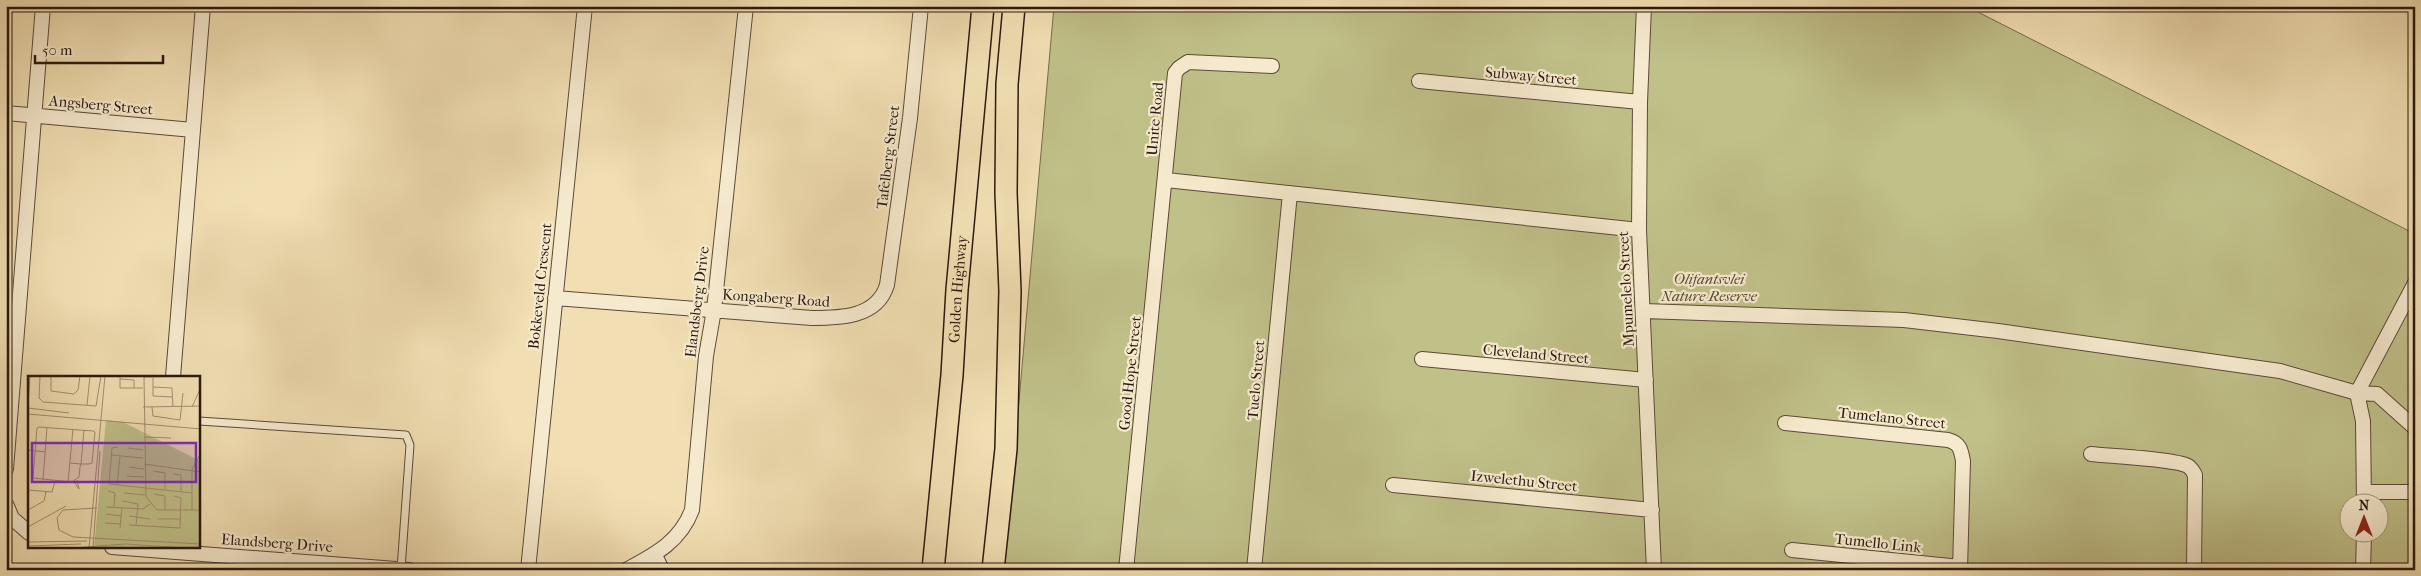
<svg xmlns="http://www.w3.org/2000/svg" width="2421" height="576" viewBox="0 0 2421 576" font-family="'IM FELL French Canon',serif">
  <rect width="100%" height="100%" fill="#f1dfb3"/>
  <filter id="stains"><feTurbulence type="fractalNoise" baseFrequency=".004" numOctaves="4"/><feColorMatrix values="0 0 0 0 .2 0 0 0 0 .09 0 0 0 0 .02 0 0 0 .5 -.17"/></filter>
  <radialGradient id="worn" r=".72"><stop offset=".6" stop-color="#630" stop-opacity="0"/><stop offset="1" stop-color="#630" stop-opacity=".3"/></radialGradient>
  <path fill="#c0c089" stroke="#766c4c" fill-rule="evenodd" d="M1054 6H1966L2415 234V570H1004ZM2348 504H2378V534H2348Z"/>
  <g fill="none" stroke-linecap="round" stroke-linejoin="round">
    <defs>
      <path id="service" d="M199 421 406 435 410 445 401 569"/>
      <path id="minor" d="M1644 6 1640 102 1639 230 1654 570
        M1419 81 1640 102
        M6 113 193 130
        M1166 180 1639 230
        M555 298 812 318C839 318 877 318 887 285L910 118 921 6
        M1644 311 1904 320 1998 331 2280 371 2357 393 2377 394 2415 428
        M1422 359 1646 380
        M173 377 203 6
        M1785 423 1948 440C1960 443 1961 450 1963 461L1960 570
        M2091 454C2109 456 2176 459 2188 466 2191 468 2193 471 2195 475L2194 570
        M6 469 43 6
        M1393 485 1652 510
        M2364 492H2415
        M6 504 12 518 29 533
        M2364 504 2363 421 2357 393 2415 283
        M112 547 409 570
        M1792 550 1960 567
        M655 555 662 570
        M528 570 585 6
        M626 570C654 555 680 542 692 510L706 356 714 310 746 6
        M1126 570 1175 73 1179 68 1188 62 1272 66
        M1254 570 1290 193
        M2363 570 2364 534"/>
      <g id="primary">
        <path id="s1" d="M933 570 952 375 957 290 983 6"/>
        <path d="M993 570 1006 449 1010 291 1006 193 1007 84 1014 6"/>
      </g>
    </defs>
    <use href="#service" stroke="#5c4a39" stroke-width="9"/>
    <use href="#minor" stroke="#5c4a39" stroke-width="16"/>
    <use href="#primary" stroke="#2b1810" stroke-width="24"/>
    <use href="#service" stroke="#f6eace" stroke-width="7"/>
    <use href="#minor" stroke="#f6eace" stroke-width="14"/>
    <use href="#primary" stroke="#f1dfb3" stroke-width="21"/>
  </g>
  <g text-anchor="middle" dominant-baseline="central" stroke-width="4.5" stroke-linejoin="round" paint-order="stroke">
    <g font-size="15" fill="#2b1810" stroke="#f6eace">
      <text transform="translate(1531 76) rotate(5)">Subway Street</text>
      <text transform="translate(101 105) rotate(5)">Angsberg Street</text>
      <text transform="translate(1155 119) rotate(-85)">Unite Road</text>
      <text transform="translate(888 157) rotate(-83)">Tafelberg Street</text>
      <text transform="translate(540 286) rotate(-84)">Bokkeveld Crescent</text>
      <text stroke="none"><textPath href="#s1" startOffset="282">Golden Highway</textPath></text>
      <text transform="translate(1626 289) rotate(-93)">Mpumelelo Street</text>
      <text transform="translate(776 298) rotate(4)">Kongaberg Road</text>
      <text transform="translate(697 302) rotate(-83)">Elandsberg Drive</text>
      <text transform="translate(1536 354) rotate(5)">Cleveland Street</text>
      <text transform="translate(1130 373) rotate(-84)">Good Hope Street</text>
      <text transform="translate(1256 380) rotate(-85)">Tuelo Street</text>
      <text transform="translate(1892 418) rotate(6)">Tumelano Street</text>
      <text transform="translate(1524 481) rotate(6)">Izwelethu Street</text>
      <text transform="translate(277 543) rotate(4)">Elandsberg Drive</text>
      <text transform="translate(1878 543) rotate(6)">Tumello Link</text>
    </g>
    <g font-size="15" font-style="italic" fill="#584a34" stroke="#f6eace">
      <text x="1709" y="279">Olifantsvlei<tspan x="1709" dy="17">Nature Reserve</tspan></text>
    </g>
  </g>
  <g transform="translate(28 376)">
    <rect width="172" height="172" fill="#f1dfb3"/>
    <path d="M78 44 95 46 172 85V172H66Z" fill="#c0c089"/>
    <path fill="none" stroke="#a28f72" stroke-width="1" d="M12 0 11 22 15 26 68 30 73 0M23 0V15L46 18 50 14 52 0M92 0V12H115M116 0 118 121 129 134H173M116 1 167 0M125 2V20L145 21M92 3 106 4V12M125 11 144 12 145 31M0 27 2 0M59 29 62 0M115 31 173 30M124 31 125 40 152 44 155 17M164 31 173 11M0 32 41 37M0 38 173 53M116 61 143 62M90 71 84 72 81 108 164 117M100 72 115 74M0 74 17 76M83 79 115 82M42 87 53 88H61L64 87 67 56 65 55 11 51 9 52 5 102 44 106 51 101 52 91 53 88 56 54M116 88 173 96M101 91 116 93M125 95 137 97V113M146 98 153 99V115M99 100 116 101M15 104 19 51M40 106 45 53M46 106 51 113 49 104M89 109 92 80M0 114 24 116 27 105M80 115 87 117 86 131M96 117 117 119M126 118 137 120V134M94 125 110 128 108 150M78 131 115 133 122 128M69 132 35 134 29 142 31 154 45 161 173 168M0 134 16 125 18 116M164 134V93L173 77M78 138 93 140M101 140 122 143M130 143H153M77 147 92 148M101 149 152 152 153 122 146 120M0 151 38 130M92 152 94 131M0 166 59 165M0 170 53 168M46 172 97 168 159 172M61 172 77 0M65 172 72 75"/>
    <path fill="#7b2cbf" fill-opacity="0.15" stroke="#7b2cbf" stroke-width="2.5" d="M4 67H168V106H4Z"/>
    <rect width="172" height="172" fill="none" stroke="#2b1810" stroke-width="2.5"/>
  </g>
  <rect width="2421" height="576" fill="none" stroke="#f1dfb3" stroke-width="25"/>
  <rect x="8" y="8" width="2406" height="561" fill="none" stroke="#2b1810" stroke-width="2.5"/>
  <rect x="12" y="12" width="2396" height="551" fill="none" stroke="#2b1810"/>
  <g transform="translate(2364 518)"><circle r="24" fill="#f6eace" stroke="#a59682"/>
  <path d="M0-4L9 19L0 12L-9 19Z" fill="#8f2418"/>
  <text y="-8" font-size="14" font-weight="bold" text-anchor="middle" fill="#2b1810">N</text>
  </g>
  <path d="M35 55v8h128v-8" fill="none" stroke="#2b1810" stroke-width="2.5"/>
  <text x="42" y="55" font-size="15" fill="#2b1810" stroke="#f6eace" stroke-width="4" paint-order="stroke">50 m</text>
  <rect width="100%" height="100%" filter="url(#stains)"/>
  <rect width="100%" height="100%" fill="url(#worn)"/>
</svg>
